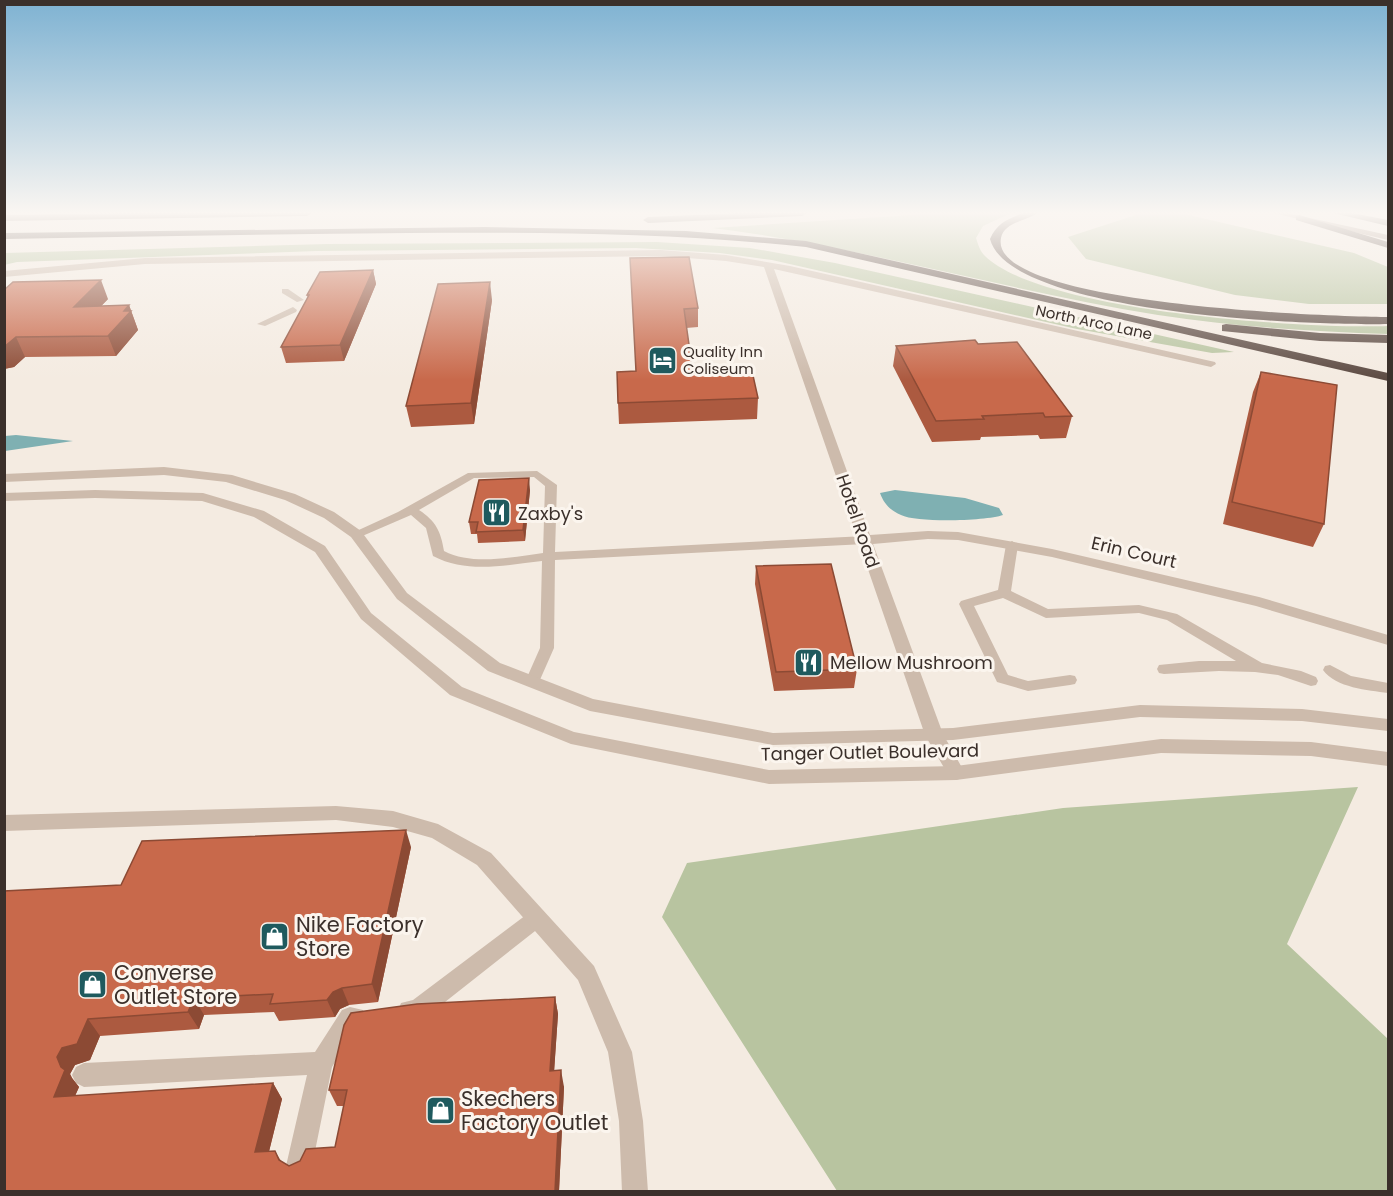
<svg xmlns="http://www.w3.org/2000/svg" width="1393" height="1196" viewBox="0 0 1393 1196" font-family="Poppins,sans-serif">
  <rect width="100%" height="100%" fill="#f4ebe1"/>
  <path fill="#b8c4a0" d="M943 213H1011L983 226 976 238C978 244 980 251 984 255 1040 312 1306 329 1388 326V334C1311 331 1235 327 1158 315 1008 291 864 247 713 228Z
    M1142 213H1180L1354 253 1388 267V304H1309L1235 295 1086 259 1068 237Z
    M657 242 750 248 835 263 1234 352 1212 353 1077 329 772 260 720 253 636 248 317 251 17 262 4 265 5 253 327 244Z
    M1358 787 1287 944 1388 1039V1191H837L662 917 687 863 1063 808Z"/>
  <path fill="#7fb0b2" d="M16 435 73 441 5 451V436Z
    M895 490 965 498 999 508 1003 515C986 521 917 523 901 515 890 510 884 504 880 493Z"/>
  <g fill="none" stroke-linecap="round" stroke-linejoin="round">
    <path fill="#cdbbac" fill-rule="evenodd" d="M282 289H288L304 300 297 302 282 293Z
      M293 307 297 310 296 312 265 326 257 324Z
      M537 471 557 485 555 552 865 536 871 540 865 544 555 560 554 648 539 682 537 686H527L525 682 540 648 542 561C506 565 467 574 433 556L426 528 411 515 360 537 356 538 350 534 398 512 468 473ZM534 477 545 486 543 553C512 557 473 566 444 551 441 532 436 521 419 510L474 478Z
      M1012 541 1018 545 1011 591 1048 609 1139 605 1177 614 1262 663 1301 671 1316 677 1318 681 1316 685 1311 686 1278 675 1255 672 1219 671 1164 674 1159 673 1157 669 1159 665 1199 661H1236L1167 620 1139 613 1046 618 1003 598 974 606 1008 675 1028 681 1070 675 1075 676 1077 680 1075 684 1070 685 1028 691 997 682 959 604 961 601 998 590 1006 545Z
      M1330 665 1351 676 1388 683V693C1368 690 1336 688 1323 670L1325 666Z"/>
    <path fill="#cdbbac" fill-rule="evenodd" d="M537 909 544 912 547 918 544 924 426 1017 409 1022 401 1019 398 1011 401 1003 413 1000 530 912Z
      M350 1007 363 1010 366 1018 363 1026 356 1028 332 1067 312 1166 308 1175 299 1179 290 1175 286 1166 307 1075 84 1087 76 1083 72 1075 76 1067 84 1063 315 1052 342 1010Z"/>
    <path fill="#cdbbac" fill-rule="evenodd" d="M661 250 726 255 790 266 1215 362 1216 364 1211 367 774 269 870 535 928 531 958 532 1052 549 1259 597 1388 635V645L1256 606 1052 557 958 540 928 539 873 544 943 734 965 773 962 778 956 780 950 778 925 735 764 267 726 261 661 256 145 264 4 277V271L145 258Z
      M336 806 393 811 438 824 491 853 594 966 632 1052 643 1121 648 1192H622L619 1121 608 1052 578 980 477 865 432 838 393 827 336 820 4 831V815Z"/>
    <path fill="#cdbbac" fill-rule="evenodd" d="M164 467 232 475 295 494 334 512 361 531 407 593 500 663 593 699 773 733 953 728 1140 705 1302 709 1388 719V731L1302 721 1140 717 953 740 773 745 590 711 488 671 397 599 351 537 324 518 285 500 226 482 164 475 4 482V474Z
      M95 490 203 493 264 511 325 546 371 613 462 687 574 732 769 770 956 766 1161 739 1311 742 1388 752V766L1311 756 1161 753 956 780 769 784 571 744 450 695 361 619 315 552 254 517 202 501 95 498 4 501V493Z"/>
    <path fill="#a18a7d" fill-rule="evenodd" d="M1273 213H1287L1388 235V240Z"/>
    <path fill="#5c4a42" fill-rule="evenodd" d="M138 213H312L307 216 4 221V215Z
      M741 213H807L802 216 648 223 643 220 648 217Z
      M1023 213H1037C1027 221 1004 222 1001 238 987 306 1342 317 1388 317V324C1318 326 1010 315 990 239 997 223 1008 219 1023 213Z
      M1333 213H1352L1388 220V226Z
      M1299 215 1388 242V248L1296 220V216Z
      M485 227 686 231 806 241 1388 373V381L806 247C674 233 541 232 408 233 273 234 139 237 4 239V233Z
      M1226 324 1320 333 1388 335V343L1320 341 1222 331V325Z"/>
  </g>
  <path fill="#ac5a40" d="M689 257 698 308V327L686 328 693 373 758 398 757 419 619 424 618 403 636 371Z
    M373 270 376 284 344 361 286 363 281 347 308 298 307 295Z
    M4 290 108 299 101 306 129 305 138 330 116 356 25 357 14 367 4 369Z
    M492 300 474 424 411 427 406 406Z
    M896 346 1072 416 1066 438 1040 439 1038 435 981 437 980 440 932 442 893 366Z
    M1261 372 1324 524 1313 547 1223 524 1253 392Z
    M530 490 525 541 478 543 477 534H471L469 522Z
    M756 566 857 669 854 688 774 691 755 584Z
    M411 847 378 1002 349 1005 340 1009 335 1017 279 1021 274 1012 204 1015 199 1029 100 1036 90 1060 75 1065 70 1074 72 1078 79 1087 75 1096 273 1083 282 1099 269 1151H275L281 1161 289 1166 335 1147 344 1106H337L329 1090 555 997 558 1014 554 1071 564 1087 559 1191H4L121 885Z"/>
  <path fill="#8c4a34" d="M373 270 376 284 344 361 340 345Z
    M101 280 108 299 82 326 74 307Z
    M490 282 492 300 474 424 471 403Z
    M129 305 138 330 116 356 108 336 124 311Z
    M16 337 25 357 14 367 4 369V347Z
    M529 478 530 490 525 541 523 530Z
    M406 830 411 847 378 1002 372 984Z
    M342 988 349 1005 340 1009 335 1017 327 1000 333 992Z
    M555 997 558 1014 553 1088 550 1071Z
    M194 998 204 1015 199 1029 188 1012Z
    M88 1019 100 1036 90 1060 75 1065 70 1074 72 1078 79 1087 67 1114 54 1097 61 1067 57 1057 62 1048Z
    M561 1070 564 1087 559 1191H555Z
    M273 1083 282 1099 265 1168 255 1152Z"/>
  <path fill="#c8694b" stroke="#8c4a34" stroke-width="1.5" d="M689 257 698 308 684 309 693 373 752 371 758 398 618 403 617 372 636 371 630 258Z
    M373 270 340 345 281 347 309 295H307L320 272Z
    M101 280 74 307 129 305 124 311H131L108 336 16 337 4 347V290L13 282Z
    M490 282 471 403 406 406 438 284Z
    M975 340 978 344 1017 342 1072 416 1045 417 1043 413 982 416 984 419 936 421 896 346Z
    M1261 372 1337 385 1324 524 1232 502Z
    M529 478 523 530 476 532 478 522H469L479 480Z
    M831 564 857 669 776 672 756 566Z
    M406 830 372 984 342 988 333 992 327 1000 270 1004 273 994 194 998 188 1012 88 1019 77 1044 62 1048 57 1057 61 1067 65 1070 54 1097 273 1083 255 1152 275 1151 279 1160 289 1166 300 1161 306 1149 335 1147 347 1090H329L344 1025 351 1013 417 1004 555 997 550 1071 561 1070 555 1191H4V891L121 885 142 841Z"/>
  <linearGradient id="sky" x2="0" y2="1"><stop stop-color="#7eb2d2"/><stop offset="0.56" stop-color="#faf6f2"/><stop offset="1" stop-color="#faf6f2" stop-opacity="0"/></linearGradient>
  <rect width="1393" height="380" fill="url(#sky)"/>
  <defs>
    <symbol id="hotel-square" viewBox="-11 -11 22 22"><rect x="-9" y="-9" width="18" height="18" rx="4" fill="#1f5a5e" stroke="#fbf5ee"/><path d="M-6-4.5h1.5V1H6V5H4.5V3h-9V5H-6ZM-4 0a1.8 1.8 0 1 1 3.6 0ZM.5 0V-2.5h3Q6-2.5 6 0Z" fill="#fff"/></symbol>
    <symbol id="restaurant-square" viewBox="-11 -11 22 22"><rect x="-9" y="-9" width="18" height="18" rx="4" fill="#1f5a5e" stroke="#fbf5ee"/><path d="M-5-6h1v4h1v-4h1v4h1v-4h1v5L-1.5 .5V6h-2V.5L-5-1ZM5-6V6H3V1.5H1.5Q1.5-4 5-6Z" fill="#fff"/></symbol>
    <symbol id="shop-square" viewBox="-11 -11 22 22"><rect x="-9" y="-9" width="18" height="18" rx="4" fill="#1f5a5e" stroke="#fbf5ee"/><path d="M-5-2.5h2.3a2.7 3.5 0 0 1 5.4 0H5L5.5 6h-11ZM-1.5-2.5h3a1.5 2.3 0 0 0-3 0Z" fill="#fff"/></symbol>
  </defs>
  <g fill-rule="evenodd">
    <use href="#hotel-square" x="646" y="344" width="33" height="33"/>
    <use href="#restaurant-square" x="480" y="496" width="33" height="33"/>
    <use href="#restaurant-square" x="792" y="646" width="33" height="33"/>
    <use href="#shop-square" x="258" y="920" width="33" height="33"/>
    <use href="#shop-square" x="76" y="968" width="33" height="33"/>
    <use href="#shop-square" x="424" y="1094" width="33" height="33"/>
  </g>
  <g text-anchor="middle" dominant-baseline="central" stroke-width="6" stroke-linejoin="round" paint-order="stroke">
    <g font-size="15" fill="#3b302b" stroke="#fbf5ee">
      <text transform="translate(1094 322) rotate(12)">North Arco Lane</text>
    </g>
    <g font-size="15" fill="#3b302b" stroke="#fbf5ee" text-anchor="start">
      <text x="683" y="351">Quality Inn<tspan x="683" dy="17">Coliseum</tspan></text>
    </g>
    <g font-size="18" fill="#3b302b" stroke="#fbf5ee" text-anchor="start">
      <text x="518" y="513">Zaxby's</text>
      <text x="830" y="662">Mellow Mushroom</text>
    </g>
    <g font-size="18" fill="#3b302b" stroke="#fbf5ee">
      <text transform="translate(858 521) rotate(71)">Hotel Road</text>
      <text transform="translate(1134 552) rotate(13)">Erin Court</text>
      <text transform="translate(870 752) rotate(-1)">Tanger Outlet Boulevard</text>
    </g>
    <g font-size="21" fill="#3b302b" stroke="#fbf5ee" text-anchor="start">
      <text x="296" y="924">Nike Factory<tspan x="296" dy="24">Store</tspan></text>
      <text x="114" y="972">Converse<tspan x="114" dy="24">Outlet Store</tspan></text>
      <text x="461" y="1098">Skechers<tspan x="461" dy="24">Factory Outlet</tspan></text>
    </g>
  </g>
  <rect width="1393" height="1196" fill="none" stroke="#3b302b" stroke-width="12"/>
</svg>
